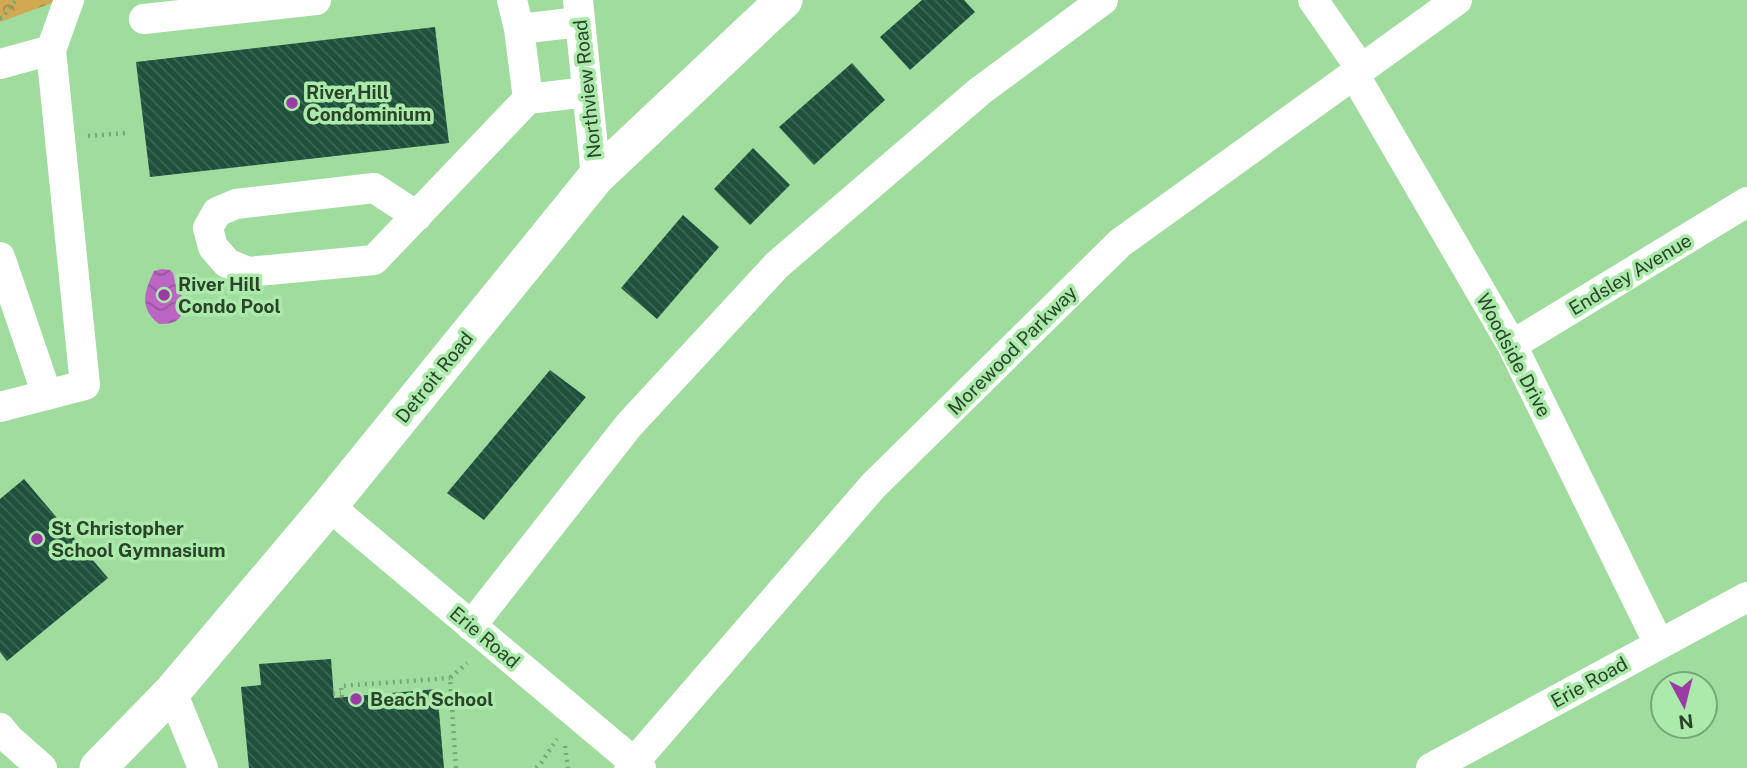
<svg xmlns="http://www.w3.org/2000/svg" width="1747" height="768" viewBox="0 0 1747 768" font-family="'Public Sans',sans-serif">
  <defs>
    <pattern id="park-crowns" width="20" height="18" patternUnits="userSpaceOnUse" patternTransform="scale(1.75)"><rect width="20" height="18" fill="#d1a952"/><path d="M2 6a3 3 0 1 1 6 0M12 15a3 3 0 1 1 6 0" fill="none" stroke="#aa8b44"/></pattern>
    <pattern id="water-waves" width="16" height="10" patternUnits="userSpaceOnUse" patternTransform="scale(1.75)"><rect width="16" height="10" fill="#bc65c3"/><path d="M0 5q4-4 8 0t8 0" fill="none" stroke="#99559f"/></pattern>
    <pattern id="building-back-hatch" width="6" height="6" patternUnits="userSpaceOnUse" patternTransform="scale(1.75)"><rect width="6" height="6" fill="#1e503c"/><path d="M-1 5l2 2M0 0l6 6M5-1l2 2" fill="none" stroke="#3e6856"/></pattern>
  </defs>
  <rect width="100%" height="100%" fill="#9fdc9e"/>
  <path fill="url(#park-crowns)" d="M0 0H54L52 3 0 22Z"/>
  <path fill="url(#water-waves)" d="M162 269 170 270 173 273 176 287 180 292 186 305C180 321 176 324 159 324 139 308 144 292 154 271Z"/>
  <path fill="url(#building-back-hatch)" d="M922 0H964L975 12 910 70 880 37Z
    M435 27 449 143 150 177 136 62Z
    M852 63 885 100 814 165 779 127Z
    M753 148 790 185 750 225 714 189Z
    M683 215 719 247 657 319 621 288Z
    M550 370 586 397 484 520 447 493Z
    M24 479 108 578 7 661 0 652V499Z
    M331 659 334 698 437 689 444 768H249L241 687 261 685 259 664Z"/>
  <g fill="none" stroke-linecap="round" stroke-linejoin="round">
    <path stroke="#76a776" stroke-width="4.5" stroke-dasharray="2 5" stroke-linecap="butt" d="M0 18H2L16 0
      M88 136 126 133
      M333 694 341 693
      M342 697 341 686 450 678
      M565 746 568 768
      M456 768 450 678 467 663
      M536 768 541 763 557 739"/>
    <path stroke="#fff" stroke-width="30" d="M512 0 519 29
      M578 0 596 177
      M1313 0 1361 69
      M144 19 316 0
      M0 64 51 50
      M1354 74 1512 345 1659 644
      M528 99 519 29 580 22
      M417 216 374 188 236 204 217 212 208 228 213 247 227 263 248 272 374 260 528 99 587 92
      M0 257 47 395
      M1512 345 1747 202
      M0 407 85 385 51 50 69 0
      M329 506 641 768
      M471 626 629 425 777 265 980 91 1103 0
      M172 692 203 768
      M0 728 9 739 42 768
      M629 768 873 486 1120 243 1457 0
      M1431 768 1747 597"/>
    <path stroke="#fff" stroke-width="37" d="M98 768 172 692 329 506 596 177 784 0"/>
  </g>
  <g fill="#9b3ca4" stroke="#abeaab" stroke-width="2.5">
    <circle cx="292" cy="103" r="7"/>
    <circle cx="164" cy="295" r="7"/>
    <circle cx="37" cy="539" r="7"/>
    <circle cx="356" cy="699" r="7"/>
  </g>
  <g text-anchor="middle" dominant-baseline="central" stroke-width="7" stroke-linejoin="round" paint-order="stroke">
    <g font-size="19" fill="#2a442a" stroke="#abeaab">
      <text transform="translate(587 89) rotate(-96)">Northview Road</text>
      <text transform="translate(1630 274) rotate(-31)">Endsley Avenue</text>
      <text transform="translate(1012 350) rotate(-45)">Morewood Parkway</text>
      <text transform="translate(1514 355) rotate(62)">Woodside Drive</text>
      <text transform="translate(434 377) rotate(-51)">Detroit Road</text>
      <text transform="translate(485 637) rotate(40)">Erie Road</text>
      <text transform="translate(1589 682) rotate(-29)">Erie Road</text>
    </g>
    <g font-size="19" font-weight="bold" fill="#2a442a" stroke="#abeaab" text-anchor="start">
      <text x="306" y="92">River Hill<tspan x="306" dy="22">Condominium</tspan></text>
      <text x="178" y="284">River Hill<tspan x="178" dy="22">Condo Pool</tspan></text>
      <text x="51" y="528">St Christopher<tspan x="51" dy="22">School Gymnasium</tspan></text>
      <text x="370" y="699">Beach School</text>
    </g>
  </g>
  <g transform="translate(1684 705) rotate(173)"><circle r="33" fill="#abeaab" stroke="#77a877" stroke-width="2"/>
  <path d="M0-5L12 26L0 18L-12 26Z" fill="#9b3ca4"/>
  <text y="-10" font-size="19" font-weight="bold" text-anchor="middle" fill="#2a442a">N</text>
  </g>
</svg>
